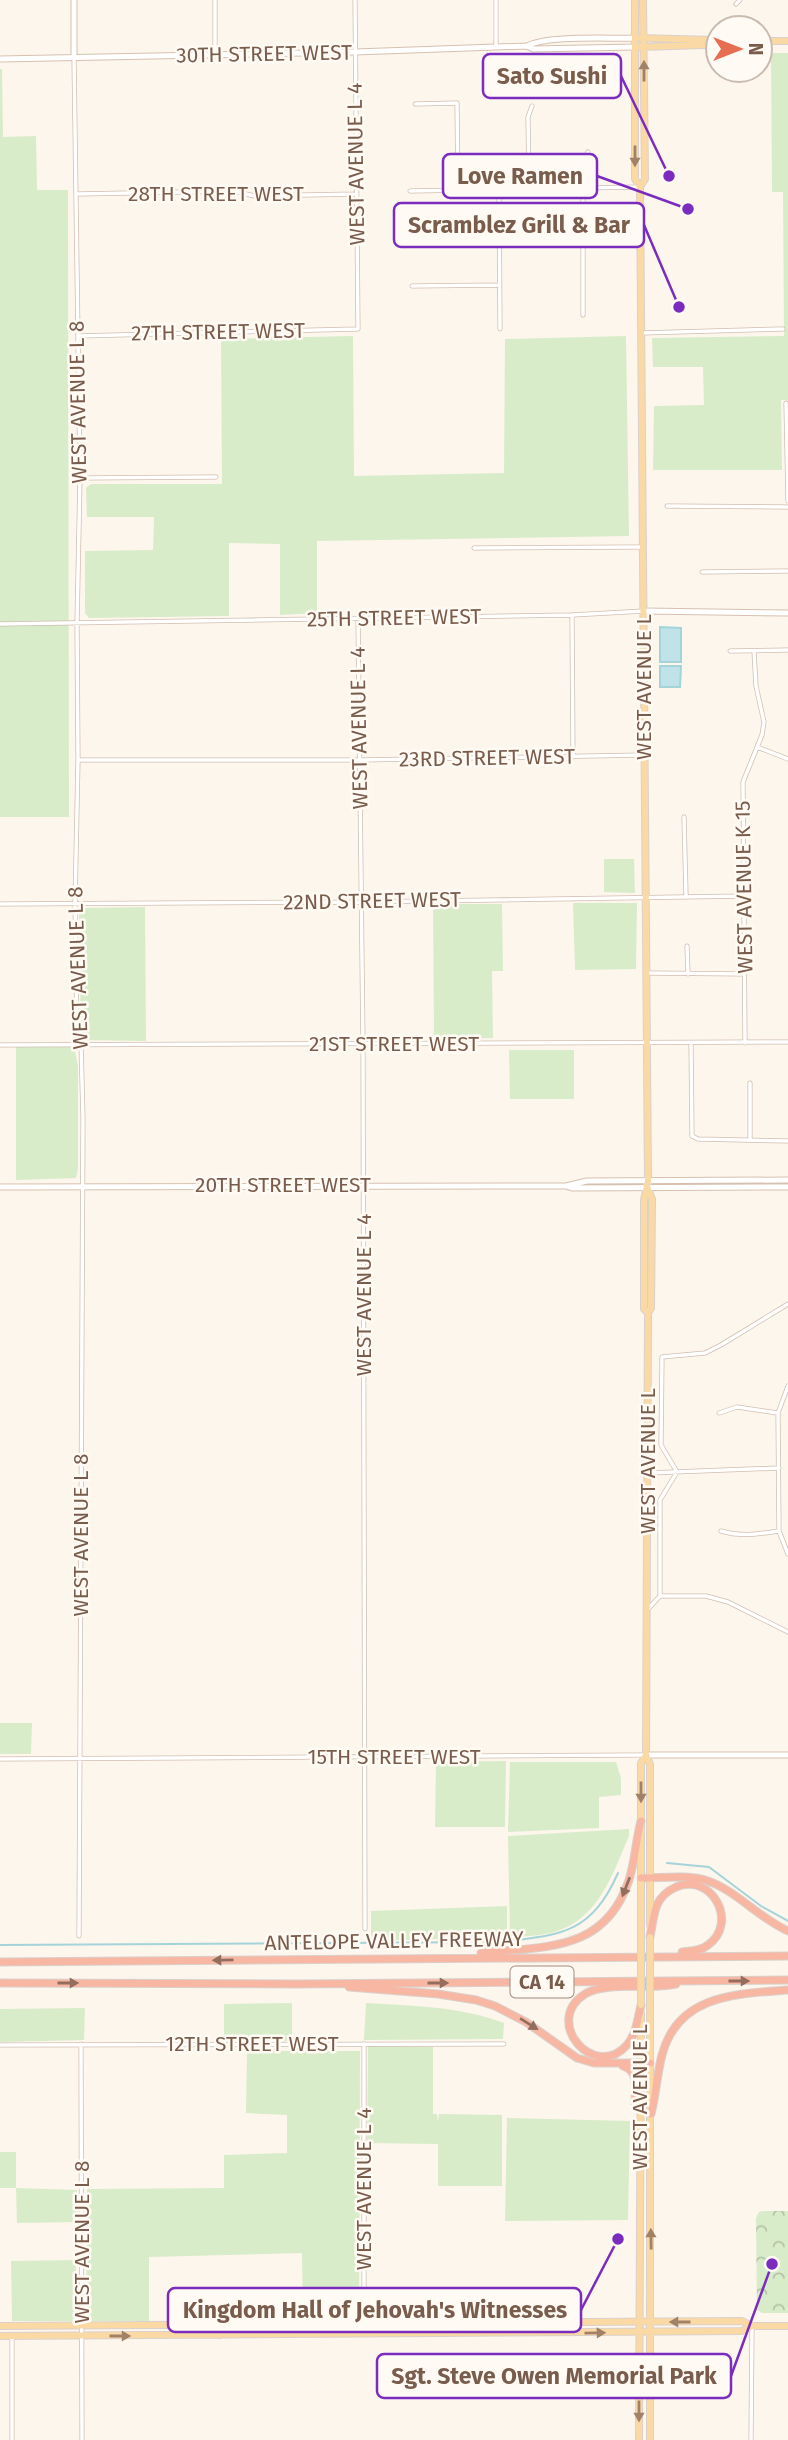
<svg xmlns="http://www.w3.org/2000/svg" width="788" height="2440" viewBox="0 0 788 2440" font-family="'Fira Sans',sans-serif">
  <defs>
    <pattern id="park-crowns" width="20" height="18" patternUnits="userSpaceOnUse" patternTransform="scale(1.75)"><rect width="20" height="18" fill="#d8ecc9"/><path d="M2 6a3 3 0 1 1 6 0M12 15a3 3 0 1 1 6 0" fill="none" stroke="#b4c2a5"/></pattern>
  </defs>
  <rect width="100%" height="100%" fill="#fdf6ec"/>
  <path fill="#d8ecc9" d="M771 53H788V400H781L782 470H653L654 406 704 405 703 367H653L652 338 784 336 783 192H772Z
    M0 69H2L3 137 36 136 37 190H68L69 817H0Z
    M353 336 354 476 504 473 505 339 626 336 629 536 317 541V613L280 615V544L229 543V616L89 618 85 613V551L153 550 154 517H87L86 488 91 484H222L221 339Z
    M604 859H634L635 893 604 892Z
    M573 903H637L636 969 575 970Z
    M433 904H502L503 971H492L493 1038 434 1039Z
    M145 907 146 1041 83 1040 81 1038 79 912 84 908Z
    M16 1047H70L75 1051 78 1066V1168L76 1178 16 1180Z
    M509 1050H574V1099H510Z
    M0 1723H32L31 1754H0Z
    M506 1761 505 1827H435L436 1762Z
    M510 1762H616L621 1778V1795L599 1797V1828L508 1832Z
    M629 1829V1836C612 1875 599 1919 554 1932 540 1936 524 1936 510 1938L508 1836Z
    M507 1906V1937L371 1941V1911Z
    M292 2003V2041L224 2040V2004Z
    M366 2003C413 2006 459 2006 504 2023L503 2039 364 2040Z
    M85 2008 84 2040 0 2042V2009Z
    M368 2046 433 2047V2114H437L438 2122 439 2114 502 2115V2186H438V2144L367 2143Z
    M247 2051H360L359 2324H303L302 2253 149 2257V2321H86L87 2189 224 2188V2155L287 2153V2115L246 2113Z
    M507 2118 630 2121 628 2220 505 2221Z
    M0 2152H16V2188L77 2190V2222L17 2223 16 2188H0Z
    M76 2260V2321H12L11 2261Z"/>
  <path fill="url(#park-crowns)" d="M762 2211H788V2313H762L757 2310 756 2218 759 2212Z"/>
  <path fill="#bfe3e8" stroke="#a5d3da" stroke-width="2" d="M660 627 681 628V662H660Z
    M660 666H681L680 687H660Z"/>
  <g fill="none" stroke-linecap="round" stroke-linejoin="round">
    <path stroke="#a5d3da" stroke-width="2" d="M667 1863 709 1867 761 1906 788 1921
      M0 1945 501 1942C561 1935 591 1934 618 1873"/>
    <defs>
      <path id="street" d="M215 0V54
        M496 0V47
        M736 4 740 0
        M74 58 80 478 77 624 78 760 75 905 77 1032 81 1044 83 1118 79 1936
        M415 104 457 103 458 190
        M499 188 500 329
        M529 188 528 117 532 106
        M410 191 639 187
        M77 194 234 191 254 196 356 194
        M412 286 499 285
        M583 315V160L588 152
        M642 333 783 329
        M78 336 358 329 355 0
        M786 403 788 501
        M80 478 216 477
        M667 506 788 507
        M474 548 641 547
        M702 572 788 571
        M572 615 573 757
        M358 618C361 760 360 902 363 1044L365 1929
        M0 624 572 615 644 611
        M730 651 788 650
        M757 747 788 759
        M78 760H361L643 755
        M684 817 686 895
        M0 904 360 902 743 896
        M687 946 688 974
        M646 973 745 974
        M691 1043 692 1136 698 1139 788 1141
        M745 1043 743 782 762 735 764 722 756 686 754 651
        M0 1045 788 1042
        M750 1083V1140
        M788 1386 778 1413 779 1531 788 1554
        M719 1413 737 1407 778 1413
        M648 1473 779 1468
        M721 1531C741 1537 759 1534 779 1531
        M660 1596H706L728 1602 788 1632
        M648 1609 660 1596V1500L677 1472 661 1445 662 1357 705 1353 721 1345 788 1304
        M0 1759 645 1755
        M81 2044 82 2440
        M0 2045 504 2044
        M364 2333V2044
        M12 2337V2440
        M751 2440 752 2326"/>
      <path id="secondary" d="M74 0V58
        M527 46 533 49 635 47
        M0 59 355 52 527 46C547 35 609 39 635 38
        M644 611 788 613
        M566 1186 572 1188 788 1187
        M0 1187 566 1186 587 1181 788 1180
        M646 1755H788"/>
      <path id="primary" d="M635 0V179L640 187
        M643 0 645 179 640 187 648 1181 644 1200V1309L648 1313
        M640 38 713 40
        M760 41H788
        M640 47 704 45 718 41
        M648 1189 652 1199 651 1308 648 1313 646 1755 650 1764V1925
        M641 1937V1763L646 1755
        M650 2005V2440
        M0 2326 742 2321 752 2326
        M179 2333C192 2328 210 2334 220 2325
        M220 2335 230 2329 276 2327
        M0 2336 742 2331 752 2326H788
        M639 2440 641 2014"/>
      <path id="highway" d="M641 1878C662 1878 688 1874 708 1881 735 1890 759 1918 788 1931
        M650 1937C652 1927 653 1915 657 1905 661 1896 667 1891 676 1887 712 1872 739 1923 708 1945 701 1951 691 1951 682 1952
        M481 1953C544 1946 605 1953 629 1880 635 1861 636 1840 641 1821
        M0 1962 788 1956
        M0 1983 296 1984 788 1980
        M349 1987 438 1994 476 2000 495 2006 526 2022 577 2058 594 2063H650
        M641 2005C638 2018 636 2035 627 2045 594 2082 542 2021 585 1994 607 1981 650 1990 676 1984
        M623 2066C639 2071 635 2088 635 2103L640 2109
        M651 2114C656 2094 657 2074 662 2055 678 1994 737 1994 788 1990"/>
    </defs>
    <use href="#street" stroke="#d1beb0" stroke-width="5"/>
    <use href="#secondary" stroke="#d6c0b0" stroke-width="7"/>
    <use href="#primary" stroke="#dad1cd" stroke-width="8"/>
    <use href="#highway" stroke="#dad1cd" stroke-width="9"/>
    <use href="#street" stroke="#fff" stroke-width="3.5"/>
    <use href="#secondary" stroke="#fff" stroke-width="5"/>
    <use href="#primary" stroke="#fbd9a5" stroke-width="6"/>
    <use href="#highway" stroke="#f7b7a3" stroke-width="7"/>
    <defs>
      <path id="primary-bridge" d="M650 1937V2005
        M641 2005V1937"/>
    </defs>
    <use href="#primary-bridge" stroke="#dad1cd" stroke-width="8" stroke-linecap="butt"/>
    <use href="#primary-bridge" stroke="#fbd9a5" stroke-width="6"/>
  </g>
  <defs><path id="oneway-solid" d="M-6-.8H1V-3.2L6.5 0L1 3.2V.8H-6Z" transform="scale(1.75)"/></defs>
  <g fill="#a18267">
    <use href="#oneway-solid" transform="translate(644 71) rotate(-90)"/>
    <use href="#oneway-solid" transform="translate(635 156) rotate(90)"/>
    <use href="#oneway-solid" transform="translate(641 1792) rotate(90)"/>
    <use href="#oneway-solid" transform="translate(651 2239) rotate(-91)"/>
    <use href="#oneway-solid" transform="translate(680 2322) rotate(180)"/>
    <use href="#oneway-solid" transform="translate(595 2333) rotate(-1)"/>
    <use href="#oneway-solid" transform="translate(120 2336)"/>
    <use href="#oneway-solid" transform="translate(639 2411) rotate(90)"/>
  </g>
  <g fill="#936e5e">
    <use href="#oneway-solid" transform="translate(626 1887) rotate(111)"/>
    <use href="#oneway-solid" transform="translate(223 1960) rotate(179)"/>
    <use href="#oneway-solid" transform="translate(739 1981)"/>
    <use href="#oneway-solid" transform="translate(68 1983)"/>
    <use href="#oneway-solid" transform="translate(438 1983)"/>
    <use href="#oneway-solid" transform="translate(529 2024) rotate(32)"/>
  </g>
  <g text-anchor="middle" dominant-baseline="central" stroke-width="5" stroke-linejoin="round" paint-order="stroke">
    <rect fill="#fffaf3" stroke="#a28b7f" stroke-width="2" x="510.5" y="1966.5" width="63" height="31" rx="5"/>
    <g font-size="19" font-weight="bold" fill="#7a5c4d">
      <text x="542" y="1982">CA 14</text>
    </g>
    <g font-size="21" fill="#7a5c4d" stroke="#fffaf3">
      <text transform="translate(264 54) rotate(-1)">30TH STREET WEST</text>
      <text transform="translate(356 164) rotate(-91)">WEST AVENUE L 4</text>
      <text x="216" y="194">28TH STREET WEST</text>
      <text transform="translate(218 332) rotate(-1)">27TH STREET WEST</text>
      <text transform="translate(78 402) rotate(-91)">WEST AVENUE L 8</text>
      <text transform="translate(394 618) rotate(-1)">25TH STREET WEST</text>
      <text transform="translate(644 687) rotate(-90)">WEST AVENUE L</text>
      <text transform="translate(359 728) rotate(-91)">WEST AVENUE L 4</text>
      <text transform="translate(487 758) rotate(-1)">23RD STREET WEST</text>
      <text transform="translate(744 887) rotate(-91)">WEST AVENUE K 15</text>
      <text transform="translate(372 901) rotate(-1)">22ND STREET WEST</text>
      <text transform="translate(78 968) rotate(-92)">WEST AVENUE L 8</text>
      <text x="394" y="1044">21ST STREET WEST</text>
      <text x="283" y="1185">20TH STREET WEST</text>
      <text transform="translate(364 1295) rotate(-90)">WEST AVENUE L 4</text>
      <text transform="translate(648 1461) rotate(-90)">WEST AVENUE L</text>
      <text transform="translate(81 1535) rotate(-90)">WEST AVENUE L 8</text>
      <text x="394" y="1757">15TH STREET WEST</text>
      <text transform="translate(394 1941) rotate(-1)">ANTELOPE VALLEY FREEWAY</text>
      <text x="252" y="2044">12TH STREET WEST</text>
      <text transform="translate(640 2097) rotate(-90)">WEST AVENUE L</text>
      <text transform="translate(364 2189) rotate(-90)">WEST AVENUE L 4</text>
      <text transform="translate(82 2242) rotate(-90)">WEST AVENUE L 8</text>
    </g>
  </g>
  <path fill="none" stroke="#7b2cbf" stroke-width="2.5" d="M669 176L621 76M688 209L597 176M679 307L644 225M618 2239L581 2310M772 2264L731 2376"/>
  <g fill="#7b2cbf" stroke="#fffaf3" stroke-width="2.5">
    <circle cx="669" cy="176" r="7"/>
    <circle cx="688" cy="209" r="7"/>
    <circle cx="679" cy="307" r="7"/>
    <circle cx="618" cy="2239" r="7"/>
    <circle cx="772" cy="2264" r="7"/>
  </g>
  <g fill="#fffaf3" stroke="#7b2cbf" stroke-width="2.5">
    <rect x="483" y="54" width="138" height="44" rx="7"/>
    <rect x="443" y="154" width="154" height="44" rx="7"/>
    <rect x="394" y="203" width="250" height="44" rx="7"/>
    <rect x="168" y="2288" width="413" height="44" rx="7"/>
    <rect x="377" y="2354" width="354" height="44" rx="7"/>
  </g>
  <g font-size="23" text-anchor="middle" font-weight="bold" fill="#7a5c4d">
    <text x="552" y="84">Sato Sushi</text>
    <text x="520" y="184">Love Ramen</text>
    <text x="519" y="233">Scramblez Grill &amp; Bar</text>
    <text x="375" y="2318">Kingdom Hall of Jehovah's Witnesses</text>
    <text x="554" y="2384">Sgt. Steve Owen Memorial Park</text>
  </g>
  <g transform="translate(739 49) rotate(90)"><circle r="33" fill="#fffaf3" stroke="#cabbb1" stroke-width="2"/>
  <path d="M0-5L12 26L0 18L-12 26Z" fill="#e76f51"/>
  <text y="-10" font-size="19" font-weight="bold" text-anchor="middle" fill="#7a5c4d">N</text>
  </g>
</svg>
